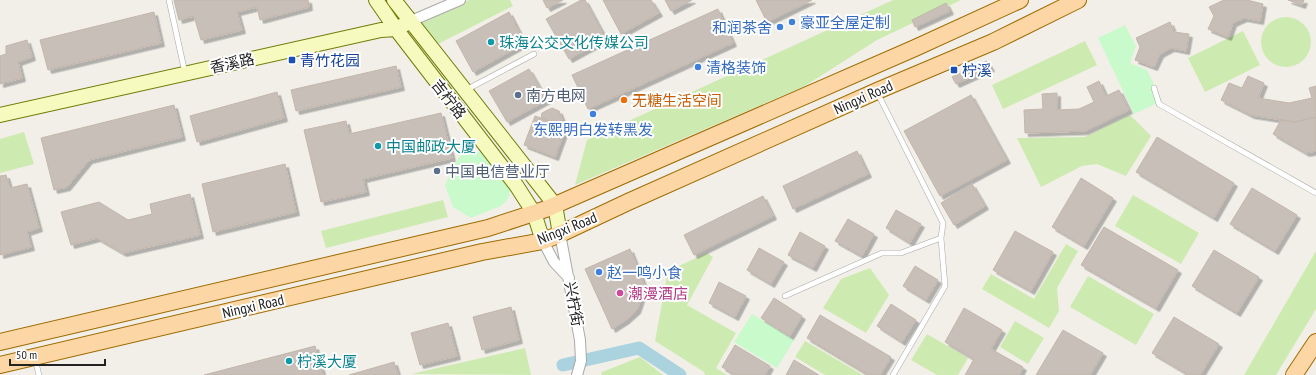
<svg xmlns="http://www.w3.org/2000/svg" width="1316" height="375" viewBox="0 0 1316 375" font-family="'PT Sans Narrow','Noto Sans SC',sans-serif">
  <defs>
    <filter id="shadow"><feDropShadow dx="3.5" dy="3.5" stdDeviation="0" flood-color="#0004"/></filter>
  </defs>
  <rect width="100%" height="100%" fill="#f2efe9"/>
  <path fill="#cdebb0" d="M469 0H510L513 6 436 45 418 23Z
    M893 0H961L877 40 805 86 575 185 587 140Z
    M1261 42a25 25 0 1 1 50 0a25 25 0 1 1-50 0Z
    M1243 31 1260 65 1205 92 1188 58Z
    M1085 41 1097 65 1003 109 992 85Z
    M1130 115 1151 136 1126 176 1097 164 1082 166 1041 187 1017 138 1085 137Z
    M24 132 34 164 0 173V139Z
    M1133 195 1199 233 1181 264 1115 226Z
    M443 200 448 217 326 248 321 231Z
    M1066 244 1078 251 1057 288 1059 311 1049 328 982 289 991 274 1034 299Z
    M1316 251V309L1276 375H1244Z
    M707 253 713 257 687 305 736 333 716 368 727 375H705L704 372 655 341 668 271Z
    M870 268 889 295 866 333 823 308 841 279Z
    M1088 276 1154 314 1136 345 1070 307Z
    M1015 321 1044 338 1028 364 1000 347Z
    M927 334 968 358 958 375H937L911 360Z
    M805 341 863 375H825L795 357Z
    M525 348 531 375 411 374Z
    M640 357 663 375H601L602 372Z"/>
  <path fill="#c8facc" d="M1125 25 1136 46 1130 63 1147 70 1162 101 1134 114 1098 38Z
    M482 151 511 190 508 199 501 206 471 218 453 207 445 185 460 155Z
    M752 314 794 340 777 368 734 342Z"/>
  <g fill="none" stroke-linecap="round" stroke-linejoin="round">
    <path stroke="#aad3df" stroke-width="13" d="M563 365 639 348 680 375"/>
  </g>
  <path fill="#c7bfb8" stroke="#c4b6ab" filter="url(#shadow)" d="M174 0H308L309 7 260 20 257 7 237 12 242 30 201 40 194 16 179 20Z
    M543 0H563L547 8Z
    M581 0H585L606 39 569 59 546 19Z
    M603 0H651L659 13 621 34Z
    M665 0H692L671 11Z
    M756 0H812L767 22Z
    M1224 0H1247L1263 4 1260 21 1244 18 1233 23 1228 37 1208 29 1214 16 1209 7Z
    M1288 0H1304L1302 5Z
    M946 3 950 11 915 27 912 20Z
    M718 9 733 43 588 109 572 75Z
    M154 12 161 43 48 70 40 40Z
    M509 12 525 43 473 72 456 41Z
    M1170 22 1174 32 1189 34 1186 51 1171 48 1160 54 1154 67 1135 60 1140 47 1136 38Z
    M27 40 32 57 18 62 22 78 0 84V56L6 54V46Z
    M987 61 991 68 956 84 952 77Z
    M396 66 401 87 296 111 291 90Z
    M529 69 547 100 507 122 489 91Z
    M1248 76 1264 83 1258 98 1289 103 1312 98 1309 88 1316 86V117L1295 122 1251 115 1221 100 1229 83 1242 88Z
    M1099 81 1106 96 1119 90 1129 110 1085 131 1025 133 1024 110 1043 109 1042 94 1057 93V110L1079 109 1094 102 1087 87Z
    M277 92 284 118 197 142 190 116Z
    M971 95 1007 160 940 196 904 131Z
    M174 105 182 137 89 160 67 187 54 190 41 138Z
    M552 108 559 111 562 119 559 125 541 118 542 113Z
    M441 113 452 158 363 179 366 192 321 202 304 130 346 121 349 134Z
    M535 116 566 127 555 157 524 145Z
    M1316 117V151L1306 153 1273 134 1281 120 1295 122Z
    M1157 137 1234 183 1214 218 1136 172Z
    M857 151 868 174 793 209 783 186Z
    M285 164 296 212 213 232 202 184Z
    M6 175 10 188 27 184 39 228 27 232 31 247 0 255V176Z
    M1081 178 1113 198 1084 246 1052 227Z
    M972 184 985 206 954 225 941 203Z
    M1252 188 1297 215 1275 251 1230 224Z
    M190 194 200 235 123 253 97 238 71 245 61 212 99 202 128 220 152 214 150 204Z
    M763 196 773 216 694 255 684 235Z
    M896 210 921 224 910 243 886 228Z
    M848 219 874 234 862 256 835 241Z
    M1104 227 1178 270 1156 308 1081 265Z
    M1015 231 1053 252 1031 291 993 270Z
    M800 232 825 246 813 268 788 255Z
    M759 248 784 262 771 284 747 270Z
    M630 249 645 287 637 310 626 320 612 329 585 269Z
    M1214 250 1259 277 1237 313 1192 286Z
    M915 266 938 280 926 300 903 286Z
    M719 282 746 296 735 317 709 303Z
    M774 298 802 316 790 336 761 318Z
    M891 304 916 320 902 342 877 326Z
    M511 307 519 340 482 350 473 317Z
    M964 308 1002 330 991 349 1023 367 1019 375H965L974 359 945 342Z
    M820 315 891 357 880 375H869L807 338Z
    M1174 317 1219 344 1200 375H1189L1152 353Z
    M448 323 457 356 420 365 411 333Z
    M1063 330 1103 353 1090 375H1036Z
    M735 345 770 366 765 375H735L722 367Z
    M315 346 323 375H204Z
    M794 360 819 375H786Z
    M394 362 398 375H349Z"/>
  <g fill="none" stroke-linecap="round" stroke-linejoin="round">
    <defs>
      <path id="lane" d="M169 0 185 73
        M1154 88 1159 104 1316 193
        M466 90 534 54
        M878 94 943 223 941 238 945 286 893 375
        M785 296 882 253H901L941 238
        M35 359 39 375"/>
      <path id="street" d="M411 21 460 0
        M560 234 580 340 581 361 577 375
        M543 241 554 262 569 278"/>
      <path id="secondary" d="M376 0 396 29 516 185 534 213 543 241
        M394 0 555 205 560 234
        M0 115 381 30 396 29 411 21"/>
      <path id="primary" d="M0 342 488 228 546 209 915 48 1020 0
        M0 365 482 252 543 241 560 234 628 202 877 91 993 42 1078 0
        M1294 375 1316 342"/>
    </defs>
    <use href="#lane" stroke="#a9a9a9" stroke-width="6"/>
    <use href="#street" stroke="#a9a9a9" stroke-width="12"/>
    <use href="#secondary" stroke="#707d05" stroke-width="16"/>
    <use href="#primary" stroke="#a06b00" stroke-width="18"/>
    <use href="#lane" stroke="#fff" stroke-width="5"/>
    <use href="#street" stroke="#fff" stroke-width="10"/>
    <use href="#secondary" stroke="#f7fabf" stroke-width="14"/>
    <use href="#primary" stroke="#fcd6a4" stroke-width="16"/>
  </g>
  <g fill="#3f7fe0" stroke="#fff" stroke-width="1.5">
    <circle cx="792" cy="22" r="4"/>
    <circle cx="780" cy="27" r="4"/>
    <circle cx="698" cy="67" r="4"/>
    <circle cx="593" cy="114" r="4"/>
    <circle cx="599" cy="272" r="4"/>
  </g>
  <g fill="#0f9aa8" stroke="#fff" stroke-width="1.5">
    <circle cx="491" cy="42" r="4"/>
    <circle cx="378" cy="146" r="4"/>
    <circle cx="289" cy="361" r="4"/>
  </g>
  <g fill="#1a4fb4" stroke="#fff" stroke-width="1.5">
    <rect x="288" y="56" width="8" height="8" rx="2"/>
    <rect x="950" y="66" width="8" height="8" rx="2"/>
  </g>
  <g fill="#5c6f8a" stroke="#fff" stroke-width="1.5">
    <circle cx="518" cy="95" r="4"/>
    <circle cx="437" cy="171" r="4"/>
  </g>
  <circle fill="#e8710a" stroke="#fff" stroke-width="1.5" cx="624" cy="100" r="4"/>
  <circle fill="#d1479c" stroke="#fff" stroke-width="1.5" cx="620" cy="293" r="4"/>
  <g text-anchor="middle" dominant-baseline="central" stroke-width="4" stroke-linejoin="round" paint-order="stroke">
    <g font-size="15" fill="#366cbe" stroke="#fff" text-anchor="start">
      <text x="800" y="22">豪亚全屋定制</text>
      <text x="772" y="27" text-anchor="end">和润茶舍</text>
      <text x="706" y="67">清格装饰</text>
      <text x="593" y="129" text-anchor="middle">东熙明白发转黑发</text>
      <text x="607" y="272">赵一鸣小食</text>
    </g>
    <g font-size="15" fill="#0d838f" stroke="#fff" text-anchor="start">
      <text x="499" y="42">珠海公交文化传媒公司</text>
      <text x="386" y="146">中国邮政大厦</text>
      <text x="297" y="361">柠溪大厦</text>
    </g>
    <g font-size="15" fill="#164399" stroke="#fff" text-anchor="start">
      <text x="300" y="60">青竹花园</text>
      <text x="962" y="70">柠溪</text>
    </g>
    <g font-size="15" fill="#222" stroke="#fff">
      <text transform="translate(232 63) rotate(-12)">香溪路</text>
      <text transform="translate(863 97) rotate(-24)">Ningxi Road</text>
      <text transform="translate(449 99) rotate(52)">吉柠路</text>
      <text transform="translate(567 228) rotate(-22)">Ningxi Road</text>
      <text transform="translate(574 304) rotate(80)">兴柠街</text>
      <text transform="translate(253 306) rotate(-13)">Ningxi Road</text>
    </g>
    <g font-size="15" fill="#4e5e75" stroke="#fff" text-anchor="start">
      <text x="526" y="95">南方电网</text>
      <text x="445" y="171">中国电信营业厅</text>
    </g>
    <g font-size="15" fill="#c56008" stroke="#fff" text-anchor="start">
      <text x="632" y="100">无糖生活空间</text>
    </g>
    <g font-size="15" fill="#b23c85" stroke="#fff" text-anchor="start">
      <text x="628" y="293">潮漫酒店</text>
    </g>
  </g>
  <path d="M10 359v6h95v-6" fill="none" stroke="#222222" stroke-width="2"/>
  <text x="16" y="359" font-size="12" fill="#222222" stroke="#ffffff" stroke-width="3" paint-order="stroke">50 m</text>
</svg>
